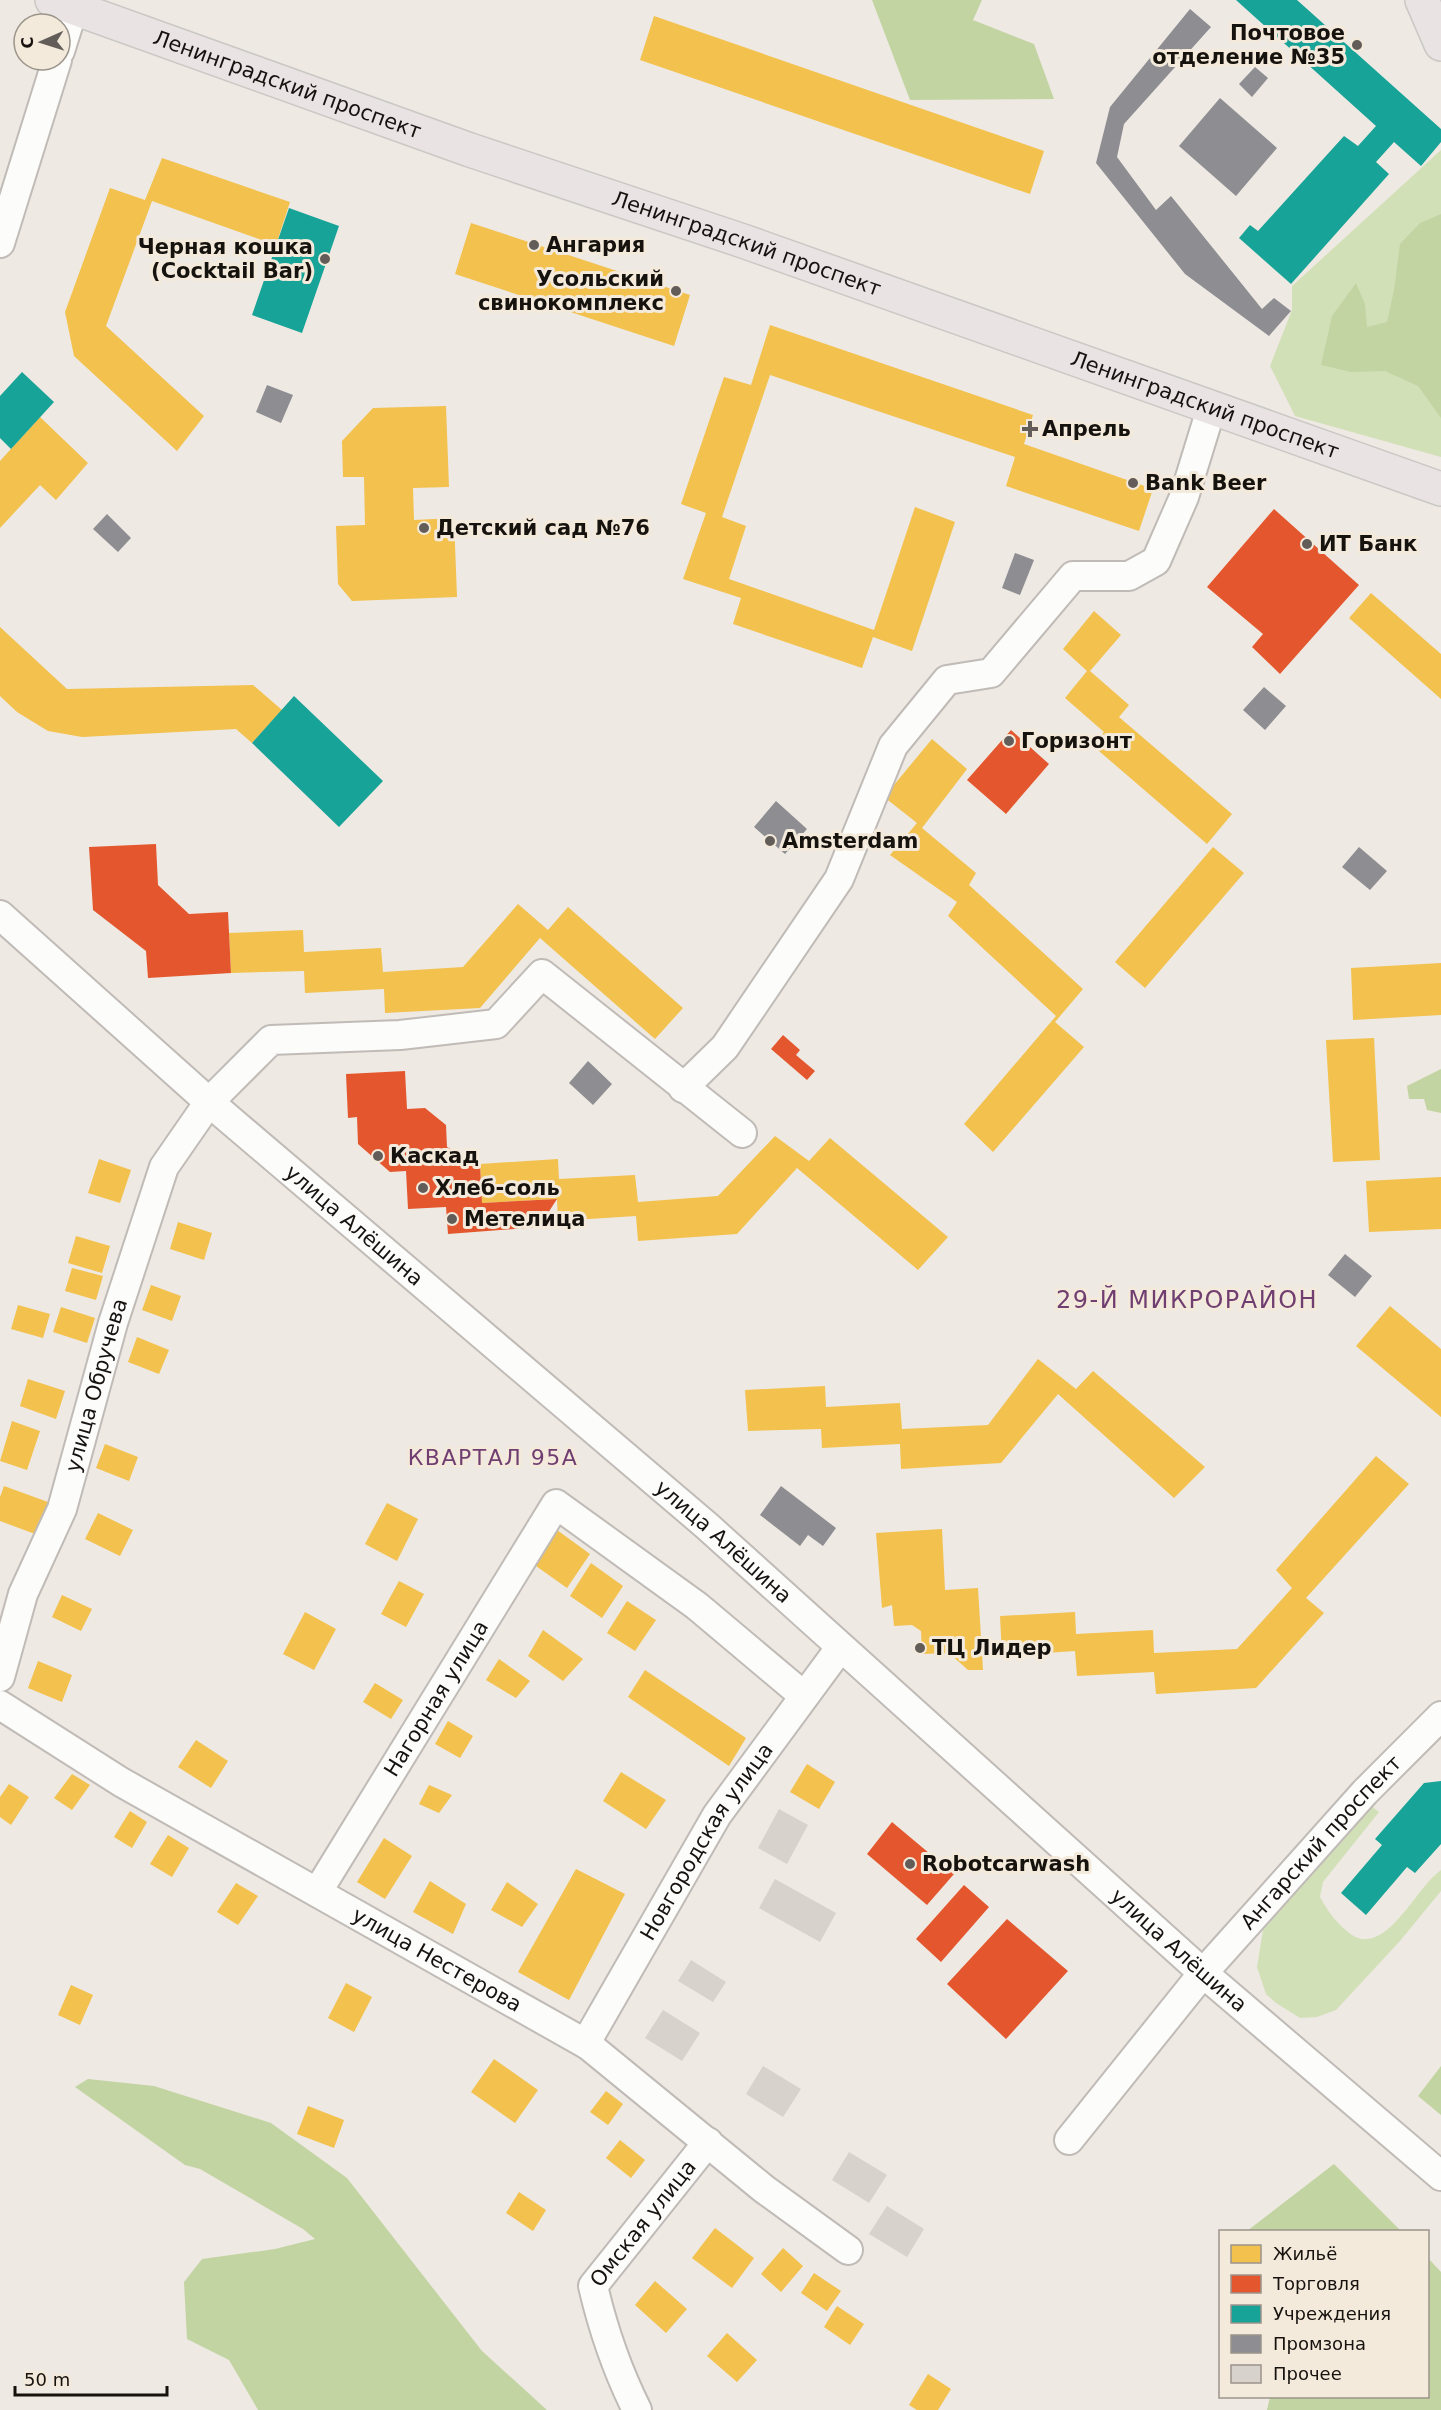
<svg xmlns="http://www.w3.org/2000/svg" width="1441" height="2410" viewBox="0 0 1441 2410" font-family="'DejaVu Sans',sans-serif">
  <rect width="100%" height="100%" fill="#eee9e2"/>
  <path fill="#d2e0b8" d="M1441 150V457L1295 416 1270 366 1292 310V286Z
    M1371 1806 1379 1812 1323 1882 1320 1897C1328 1912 1338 1925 1352 1935 1386 1957 1416 1887 1441 1870V1891L1400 1941 1336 2010 1317 2017 1300 2018 1276 2003 1266 1994 1257 1967 1263 1930Z"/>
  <path fill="#c3d4a3" d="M872 0H982L973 20 1034 44 1054 99 910 100Z
    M1441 214V418L1418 386 1385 371 1351 372 1321 365 1332 316 1356 283 1365 304 1367 327 1387 322 1394 290 1400 244 1420 223Z
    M1441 1069V1113L1427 1110 1424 1099H1409L1407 1086Z
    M1441 2066V2115L1418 2096Z
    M88 2079 154 2086 271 2123 347 2178 482 2351 547 2410H258L229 2360 187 2339 184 2282 202 2259 275 2249 315 2239 303 2229 200 2169 185 2165 75 2087Z
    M1334 2164 1401 2231H1247Z
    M1428 2258 1441 2272V2410H1267L1270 2397 1428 2396Z"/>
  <path fill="#f2c14e" d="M654 16 1044 151 1030 194 640 60Z
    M162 158 290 202 276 245 152 201 106 326 204 416 177 451 74 356 65 312 110 188 145 200Z
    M471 223 690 295 674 346 455 274Z
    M770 325 1033 415 1024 444 1153 489 1139 531 1006 486 1015 457 770 375 722 517 746 526 729 579 874 630 915 507 955 522 912 651 873 637 862 668 733 624 741 598 683 579 706 513 681 504 724 377 751 385Z
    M446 406 449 487 413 488 414 520 454 518 457 597 352 601 338 584 336 526 365 525 364 477H343L342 441 373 408Z
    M40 417 88 463 56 500 40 485 0 528V461Z
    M1371 593 1441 654V699L1349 618Z
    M1094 611 1121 635 1090 671 1129 705 1119 717 1232 814 1207 844 1092 745 1104 732 1065 698 1087 671 1063 649Z
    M0 627 67 689 253 685 282 710 252 743 236 729 82 737 48 731 17 712 0 696Z
    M932 739 967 769 922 828 976 873 969 885 1083 989 1055 1022 1084 1047 993 1152 964 1124 1056 1016 948 916 957 902 890 855 917 823 884 797Z
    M1213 847 1244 873 1145 988 1115 962Z
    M518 904 548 930 568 907 683 1008 655 1039 540 938 480 1008 385 1013 384 989 305 993 304 971 231 973 229 933 303 930 304 952 381 948 383 972 463 967Z
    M1441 963V1015L1353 1020 1351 968Z
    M1374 1038 1380 1160 1333 1162 1326 1040Z
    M775 1136 809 1161 830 1138 948 1237 918 1270 797 1168 737 1234 638 1241 636 1216 558 1221 557 1199 482 1203 480 1164 558 1159 559 1179 635 1175 638 1202 718 1196Z
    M99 1159 131 1170 120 1203 88 1193Z
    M1441 1177V1229L1369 1232 1366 1181Z
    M178 1222 212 1233 204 1260 170 1249Z
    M76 1236 110 1246 102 1273 68 1263Z
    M72 1268 103 1276 96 1300 65 1291Z
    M151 1285 181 1296 172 1321 142 1310Z
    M18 1305 50 1314 43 1338 11 1329Z
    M1390 1306 1441 1349V1417L1356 1346Z
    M61 1307 95 1318 87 1343 53 1332Z
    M137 1337 169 1350 159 1374 128 1362Z
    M1038 1359 1076 1389 1093 1371 1205 1467 1174 1498 1058 1394 1001 1463 901 1469 900 1444 822 1448 821 1429 748 1431 745 1390 825 1386 826 1407 900 1403 902 1429 988 1425Z
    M28 1379 65 1391 56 1419 20 1406Z
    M12 1421 40 1431 27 1470 0 1461Z
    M105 1444 138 1457 129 1481 96 1468Z
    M1376 1456 1409 1484 1306 1598 1324 1613 1256 1688 1156 1694 1154 1672 1077 1676 1075 1651 1002 1656 1000 1616 1075 1612 1076 1634 1153 1630 1154 1653 1237 1649 1292 1588 1276 1570Z
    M4 1486 48 1502 35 1534 0 1521V1497Z
    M387 1503 418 1519 397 1561 365 1544Z
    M98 1513 133 1530 120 1556 85 1539Z
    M942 1529 945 1590 978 1588 983 1670H968L949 1653 922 1654 921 1631 912 1625 894 1626 892 1605 882 1608 876 1533Z
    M557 1530 590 1554 567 1588 536 1566Z
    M591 1563 623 1586 602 1618 570 1596Z
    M399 1581 424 1594 406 1627 381 1614Z
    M62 1595 92 1609 81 1631 52 1617Z
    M627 1601 656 1620 635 1651 607 1633Z
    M305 1612 336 1629 314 1670 283 1654Z
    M543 1630 583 1659 563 1681 528 1656Z
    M499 1659 530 1681 516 1698 486 1680Z
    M38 1661 72 1675 62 1702 28 1688Z
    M645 1670 746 1738 729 1766 628 1697Z
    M375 1683 403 1700 391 1719 363 1702Z
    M448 1721 473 1736 460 1758 435 1744Z
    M196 1740 228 1761 211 1788 178 1767Z
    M807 1764 835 1782 819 1809 790 1792Z
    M621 1772 666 1800 646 1829 603 1801Z
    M72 1774 90 1785 72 1810 54 1798Z
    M9 1784 29 1797 11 1825 0 1817V1797Z
    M429 1785 452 1795 439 1813 419 1804Z
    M130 1811 147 1822 132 1848 114 1837Z
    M168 1835 189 1848 172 1877 150 1864Z
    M384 1838 412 1856 385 1899 357 1882Z
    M576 1869 625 1894 569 2000 518 1972Z
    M430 1881 466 1904 453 1934 413 1912Z
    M507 1882 538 1904 522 1927 491 1910Z
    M236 1883 258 1896 238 1925 217 1912Z
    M346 1983 372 1997 354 2032 328 2018Z
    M71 1985 93 1995 80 2025 58 2015Z
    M494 2059 538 2090 515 2123 471 2092Z
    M606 2091 623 2104 608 2125 590 2112Z
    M308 2106 344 2120 334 2148 297 2134Z
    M620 2140 645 2160 631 2178 606 2158Z
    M519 2192 546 2210 533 2231 506 2213Z
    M715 2228 754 2258 732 2288 692 2258Z
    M783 2248 803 2266 781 2292 761 2274Z
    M814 2273 841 2291 827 2311 801 2293Z
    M655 2281 687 2309 666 2333 635 2305Z
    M837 2306 864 2324 850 2345 824 2327Z
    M727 2333 757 2360 737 2382 707 2356Z
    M928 2374 951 2389 938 2410H917L909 2405Z"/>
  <path fill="#e4572e" d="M1274 509 1359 585 1280 674 1252 647 1263 634 1207 587Z
    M1011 730 1049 764 1006 814 967 780Z
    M156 844 158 885 189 914 228 912 231 973 148 978 146 951 93 910 89 847Z
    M783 1035 800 1050 796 1055 815 1071 807 1080 771 1049Z
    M405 1071 407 1109 425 1108 446 1125 447 1147 480 1164 482 1203 557 1199 539 1227 448 1234 446 1207 408 1209 406 1171 390 1172 358 1144 357 1117 348 1118 346 1074Z
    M892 1822 954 1874 927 1905 867 1854Z
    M964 1885 989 1907 941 1962 916 1939Z
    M1007 1919 1068 1971 1006 2039 947 1984Z"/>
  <path fill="#17a398" d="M1236 0H1297L1441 129V142L1421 166 1394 142 1376 162 1389 174 1291 284 1239 238 1250 225 1258 231 1344 136 1358 146 1376 126Z
    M289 208 339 226 302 333 252 315Z
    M22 372 54 402 11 449 0 438V396Z
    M294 696 383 781 339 827 252 743Z
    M1441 1781V1844L1415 1873 1407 1867 1366 1915 1341 1893 1382 1845 1375 1839 1424 1783Z"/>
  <path fill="#8d8d92" d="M1190 9 1211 27 1124 124 1117 157 1156 210 1171 196 1262 309 1274 298 1291 311 1269 336 1185 274 1096 163 1110 107Z
    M1255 67 1268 78 1252 97 1239 84Z
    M1220 98 1277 148 1236 196 1179 146Z
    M267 385 293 395 281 423 256 412Z
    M107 514 131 538 118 552 93 529Z
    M1015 553 1034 560 1020 595 1002 588Z
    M1264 687 1286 706 1265 730 1243 710Z
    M776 801 807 829 785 854 754 827Z
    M1359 847 1387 871 1370 890 1342 867Z
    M588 1061 612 1084 593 1105 569 1083Z
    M1345 1254 1372 1276 1355 1297 1328 1275Z
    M781 1486 836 1528 823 1546 808 1535 800 1546 760 1515Z"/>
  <path fill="#d7d2cc" d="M779 1809 808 1825 787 1864 758 1848Z
    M775 1879 836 1913 820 1942 759 1908Z
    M691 1960 726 1982 713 2002 678 1981Z
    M663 2010 700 2033 682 2061 645 2038Z
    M763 2066 801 2089 783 2117 746 2094Z
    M849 2152 887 2175 869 2203 832 2180Z
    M887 2206 924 2229 907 2257 869 2234Z"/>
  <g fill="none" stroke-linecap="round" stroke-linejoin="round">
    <defs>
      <g id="minor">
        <path d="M60 51 76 0"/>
        <path d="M0 243 57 60"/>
        <path id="s1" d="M0 915 209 1102 707 1526 1203 1973 1441 2176"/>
        <path d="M683 1088 725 1047 839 879 893 746 947 680 991 673 1073 576H1129L1156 561 1184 497 1212 406"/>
        <path id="s2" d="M0 1677 23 1594 62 1509 113 1323 164 1167 209 1102 271 1040 400 1035 496 1024 542 974 742 1133"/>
        <path id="s3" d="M0 1705 121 1782 588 2045 764 2189 848 2250"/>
        <path id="s4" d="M318 1891 556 1504 697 1606 804 1696"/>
        <path id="s5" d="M588 2045 591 2034 717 1815 840 1648"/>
        <path id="s6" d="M1069 2140 1203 1973 1365 1792 1441 1716"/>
        <path id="s7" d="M637 2410C617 2370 603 2329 593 2286L708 2142"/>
      </g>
      <g id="major">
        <path id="s8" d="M52 0 470 150 743 241 1441 489"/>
        <path d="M1422 0 1441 44"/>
      </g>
    </defs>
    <use href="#minor" stroke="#c0bbb6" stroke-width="32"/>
    <use href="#major" stroke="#cac8c4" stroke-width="36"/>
    <use href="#minor" stroke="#fcfcfb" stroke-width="28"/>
    <use href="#major" stroke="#eae3e4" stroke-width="33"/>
  </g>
  <g fill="#625d58" stroke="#f4eadc" stroke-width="2">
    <circle cx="1357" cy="45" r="6"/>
    <circle cx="534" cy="245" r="6"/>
    <circle cx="325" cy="259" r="6"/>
    <circle cx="676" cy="291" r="6"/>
    <path d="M1027 420h6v6h6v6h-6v6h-6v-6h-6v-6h6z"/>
    <circle cx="1133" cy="483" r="6"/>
    <circle cx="424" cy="528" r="6"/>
    <circle cx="1307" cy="544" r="6"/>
    <circle cx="1009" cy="741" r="6"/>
    <circle cx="770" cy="841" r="6"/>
    <circle cx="378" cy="1156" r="6"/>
    <circle cx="423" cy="1188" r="6"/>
    <circle cx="452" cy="1219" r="6"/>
    <circle cx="920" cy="1648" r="6"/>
    <circle cx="910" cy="1864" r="6"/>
  </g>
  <g text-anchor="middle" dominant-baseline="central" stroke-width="6" stroke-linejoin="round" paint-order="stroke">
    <g font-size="21" font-weight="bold" fill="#16120e" stroke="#f4eadc" text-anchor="start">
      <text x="1345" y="33" text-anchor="end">Почтовое<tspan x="1345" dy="24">отделение №35</tspan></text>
      <text x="546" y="245">Ангария</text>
      <text x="313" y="247" text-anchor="end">Черная кошка<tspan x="313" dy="24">(Cocktail Bar)</tspan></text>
      <text x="664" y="279" text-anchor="end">Усольский<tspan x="664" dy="24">свинокомплекс</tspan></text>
      <text x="1042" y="429">Апрель</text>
      <text x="1145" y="483">Bank Beer</text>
      <text x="436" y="528">Детский сад №76</text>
      <text x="1319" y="544">ИТ Банк</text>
      <text x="1021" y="741">Горизонт</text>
      <text x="782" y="841">Amsterdam</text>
      <text x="390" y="1156">Каскад</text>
      <text x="435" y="1188">Хлеб-соль</text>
      <text x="464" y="1219">Метелица</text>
      <text x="932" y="1648">ТЦ Лидер</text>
      <text x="922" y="1864">Robotcarwash</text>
    </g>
    <g font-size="21" fill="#16120e" stroke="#f4eadc">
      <text stroke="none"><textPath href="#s8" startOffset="250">Ленинградский проспект</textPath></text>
      <text stroke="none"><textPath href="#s8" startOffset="736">Ленинградский проспект</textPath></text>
      <text stroke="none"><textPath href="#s8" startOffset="1222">Ленинградский проспект</textPath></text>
      <text stroke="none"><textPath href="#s1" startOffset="471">улица Алёшина</textPath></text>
      <text stroke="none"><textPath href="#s2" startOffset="308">улица Обручева</textPath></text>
      <text stroke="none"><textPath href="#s1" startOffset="957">улица Алёшина</textPath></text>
      <text stroke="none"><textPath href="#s4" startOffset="226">Нагорная улица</textPath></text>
      <text stroke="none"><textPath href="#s5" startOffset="236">Новгородская улица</textPath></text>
      <text stroke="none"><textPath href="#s6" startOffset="390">Ангарский проспект</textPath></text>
      <text stroke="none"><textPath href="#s1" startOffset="1569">улица Алёшина</textPath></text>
      <text stroke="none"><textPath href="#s3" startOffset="506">улица Нестерова</textPath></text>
      <text stroke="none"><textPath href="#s7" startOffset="212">Омская улица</textPath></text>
    </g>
    <g font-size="22" letter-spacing="1.5" fill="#703e70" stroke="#f4eadc">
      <text x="493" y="1457">КВАРТАЛ 95А</text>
    </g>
    <g font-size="24" letter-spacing="1.5" fill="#703e70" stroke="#f4eadc">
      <text x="1187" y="1300">29-Й МИКРОРАЙОН</text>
    </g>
  </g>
  <rect x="1219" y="2230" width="210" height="168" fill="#f4eadc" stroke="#9b948a" stroke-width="1.5"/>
  <rect x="1231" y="2245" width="30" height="18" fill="#f2c14e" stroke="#9b948a" stroke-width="1.5"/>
  <text x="1273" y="2260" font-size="18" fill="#16120e">Жильё</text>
  <rect x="1231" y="2275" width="30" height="18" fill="#e4572e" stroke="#9b948a" stroke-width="1.5"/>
  <text x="1273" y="2290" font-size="18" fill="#16120e">Торговля</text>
  <rect x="1231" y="2305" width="30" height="18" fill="#17a398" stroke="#9b948a" stroke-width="1.5"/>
  <text x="1273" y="2320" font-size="18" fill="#16120e">Учреждения</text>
  <rect x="1231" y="2335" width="30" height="18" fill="#8d8d92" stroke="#9b948a" stroke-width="1.5"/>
  <text x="1273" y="2350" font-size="18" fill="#16120e">Промзона</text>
  <rect x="1231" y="2365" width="30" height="18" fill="#d7d2cc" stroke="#9b948a" stroke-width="1.5"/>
  <text x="1273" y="2380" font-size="18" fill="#16120e">Прочее</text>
  <g transform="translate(42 42) rotate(267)"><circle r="28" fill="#f4eadc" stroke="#9b948a" stroke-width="1.5"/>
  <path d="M0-4.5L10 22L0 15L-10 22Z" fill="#625d58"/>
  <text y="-9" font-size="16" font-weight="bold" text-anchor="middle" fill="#16120e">С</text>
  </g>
  <path d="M15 2386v9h152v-9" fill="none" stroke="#16120e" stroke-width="3"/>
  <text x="24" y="2386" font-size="18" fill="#16120e" stroke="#f4eadc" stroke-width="4.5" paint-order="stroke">50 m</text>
</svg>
